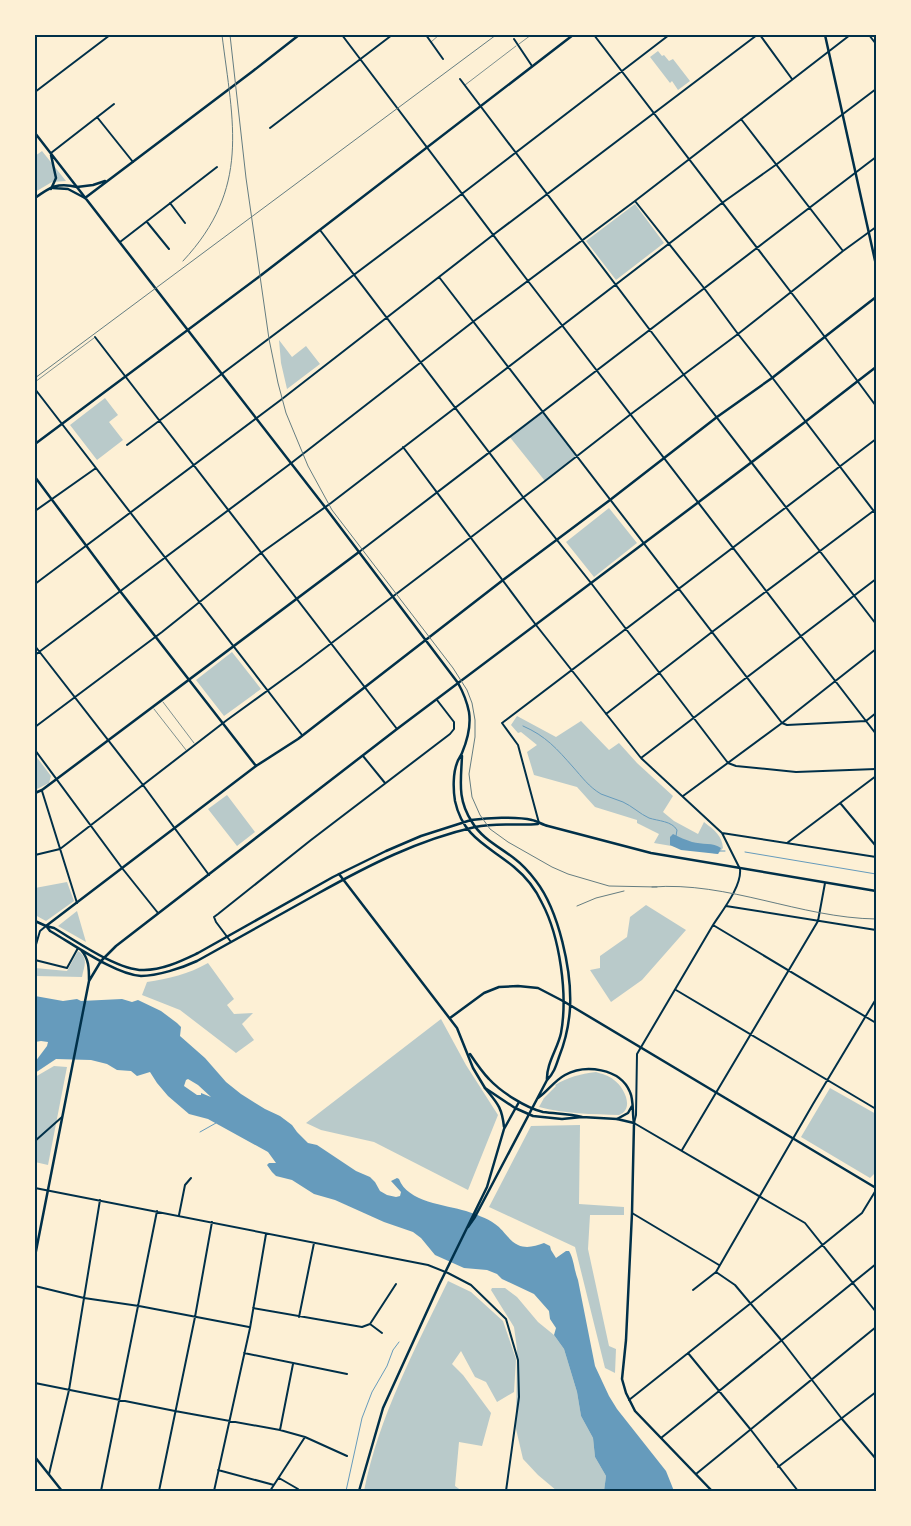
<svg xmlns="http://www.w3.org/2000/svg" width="911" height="1526" viewBox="0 0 911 1526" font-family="'Sofia Sans Condensed',sans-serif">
  <rect width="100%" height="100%" fill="#fdf0d5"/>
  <path fill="#b9caca" d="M658 51 662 56 664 55 669 61 673 59 690 81 678 90 672 81 670 83 650 57Z
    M42 151 66 181 52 182 35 192V156Z
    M635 204 664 243 616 280 586 241Z
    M279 340 292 357 306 346 320 364 287 389 281 363Z
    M105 398 118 415 109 422 123 440 97 460 70 425Z
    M542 411 576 456 545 481 509 436Z
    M609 508 637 543 594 577 566 542Z
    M232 652 261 689 224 716 196 680Z
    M517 716 556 737 581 721 609 750 619 743 637 763 673 796 663 812 674 821 698 834 704 822C714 830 722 835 723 848L718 854 654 843 659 834 637 823V820L595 807 577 787 534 775 527 752 537 745 521 732 518 733 511 725Z
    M35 755 51 776 49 783 35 790Z
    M227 795 255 832 237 846 208 809Z
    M67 882 74 901 46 921 35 915V888Z
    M646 905 686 930 642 980 611 1002 590 970 600 968V956L627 937 630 917Z
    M77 911 86 942 58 926Z
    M78 951C89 958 84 966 82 977L35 976V968L67 971Z
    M208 963 234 999 227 1005 234 1014 253 1013 242 1024 254 1040 236 1053 180 1010 142 995 147 982C168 979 189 974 208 963Z
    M441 1019 466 1065 498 1115 468 1190 374 1142 321 1130 306 1123Z
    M54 1066 67 1067 48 1165 35 1162V1077Z
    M596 1072C602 1074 608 1075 614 1080 624 1087 635 1109 619 1115 593 1114 564 1114 539 1107L544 1098 556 1086 555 1085C568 1077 580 1074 596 1072Z
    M830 1088 876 1114V1172L870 1178 801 1137Z
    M580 1125 579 1204 624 1207V1215H590L588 1249 609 1346 616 1349 615 1373 605 1368 575 1247 489 1207 531 1126Z
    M448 1281 471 1292 503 1321 516 1359 514 1392 497 1402 486 1382 475 1377 461 1351 452 1364 463 1375 491 1413 482 1446 459 1442 455 1486 462 1491H364C379 1416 415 1349 448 1281Z
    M492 1288H505L517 1297 538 1322 554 1335 564 1349 577 1392 581 1416 593 1438 595 1457 606 1476 604 1491H557L538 1475 523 1459 516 1429 517 1349 514 1327 491 1290Z"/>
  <path fill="#669bbc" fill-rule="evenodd" d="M673 834C679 837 686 840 692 842 702 845 713 842 721 848L718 854 681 850 670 845V837Z
    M35 996 63 1001 77 999 81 1001 122 999 132 1002 138 1000 161 1011 177 1023 181 1027 180 1036 205 1058 226 1082 241 1094 265 1109 280 1116 292 1125 297 1132 308 1143 317 1145 356 1171 370 1177 375 1182 380 1191 387 1195 396 1197 400 1196 401 1192 391 1181 397 1178 399 1179C407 1202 446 1205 466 1211 475 1214 487 1218 495 1224 503 1229 509 1241 518 1245 527 1249 535 1246 544 1243L550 1246 551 1250 556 1258 566 1251H569C574 1259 574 1270 578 1280L595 1366 609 1396 617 1409 666 1471 674 1491H604L606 1476 595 1457 593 1438 581 1416 577 1392 564 1349 554 1335 556 1328 550 1319 549 1311 534 1294 502 1279 497 1274 487 1270 464 1268 435 1255 421 1238 413 1232 384 1222 335 1200 314 1194 292 1180 276 1176 272 1172 267 1165 269 1163H276L268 1152 208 1119 189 1114 168 1096 157 1083 150 1072 137 1076 131 1071 117 1070 107 1064 91 1060 56 1059 35 1073V1062L47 1046 48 1042 41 1041 35 1042ZM188 1079 198 1085 211 1097 201 1093V1095H197L184 1086 186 1080Z"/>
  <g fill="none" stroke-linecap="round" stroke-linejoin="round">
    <path stroke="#669bbc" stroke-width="1" d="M523 726C546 736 557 749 573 767 582 777 589 787 601 794 608 797 616 799 623 802 632 806 640 814 649 818 658 821 672 821 677 830L676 836
      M719 851H725
      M745 852 876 874
      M200 1132 216 1123
      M346 1491 362 1418 372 1392 387 1366 393 1350 399 1342"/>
    <path stroke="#003049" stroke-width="0.5" d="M431 42 439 35
      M519 44 531 35
      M465 85 516 46
      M35 382 94 338
      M163 702 194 743
      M154 709 186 750"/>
    <path stroke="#003049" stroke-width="2" d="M342 35 528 281 876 734
      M426 35 443 59
      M594 35 813 321 876 406
      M760 35 792 79
      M869 35 876 44
      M514 39 532 66
      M460 79 684 375 876 624
      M35 92 110 35
      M97 117 133 162
      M741 119 843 251
      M270 128 392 35
      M51 153 114 104
      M635 201 704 288 738 334 768 372 876 514
      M170 203 185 223
      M147 222 169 249
      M320 230 523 497 591 583 728 763 736 766 796 772 876 769
      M120 242 217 167
      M439 277 782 723 787 725 866 721 876 713
      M95 337 397 729
      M35 389 302 735
      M127 445 467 190 669 35
      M403 447 536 625 641 758 722 833 876 857
      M35 511 96 468
      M359 552 876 157
      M35 584 282 399 493 235 757 35
      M35 646 143 785 209 875
      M35 655 290 464 474 321 635 201 850 35
      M606 714 712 632 876 509
      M35 727 162 632 261 553 331 503 722 203 777 164 876 89
      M35 750 122 868 158 913
      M363 756 385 783
      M641 758 876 579
      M42 791 77 903
      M683 796 782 723 876 649
      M841 804 875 845 876 844
      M539 823 518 745 502 723 876 439
      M722 833 740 869C742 886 722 911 713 925L637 1054 636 1115 634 1123 805 1223 876 1312
      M787 843 876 776
      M35 855 60 849 227 720 300 667 545 481 631 414 738 334 843 251 876 227
      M726 906 876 930
      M713 925 876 1023
      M231 942 216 922 214 917 218 914 311 840 450 734 454 729V722L437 700
      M35 948 40 931 46 926
      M35 960 67 968 78 948
      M676 990 876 1109
      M35 1141 62 1117
      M682 1150 818 921 825 883
      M35 1188 428 1265 448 1273 471 1285 506 1319 518 1360 519 1397 506 1491
      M632 1213 719 1265
      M179 1215 185 1185 191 1178
      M716 1272 735 1285 782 1341 842 1419 876 1459
      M35 1286 84 1298 139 1306 249 1327
      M693 1290 716 1272 813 1104 876 999
      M253 1308 362 1327 370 1324 382 1333
      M299 1317 314 1243
      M370 1324 396 1284
      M244 1353 347 1374
      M688 1353 751 1430 798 1491
      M35 1383 175 1411 280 1430 305 1437 347 1456
      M629 1400 751 1303 862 1213 876 1190
      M280 1430 293 1364
      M661 1438 876 1264
      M778 1467 876 1392
      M218 1470 274 1485
      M49 1474 69 1390 100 1200
      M696 1474 876 1327
      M279 1478 298 1489 299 1491
      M101 1491 157 1211
      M159 1491 195 1317 212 1222
      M214 1491 250 1328 266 1234
      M270 1491 305 1437"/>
    <path stroke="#003049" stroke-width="2.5" d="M825 35 876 265
      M53 188 68 189 85 198
      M35 198C50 187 58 182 77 187
      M35 444 260 276 573 35
      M35 793 42 790 359 552
      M471 820C487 818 516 816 532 820 537 821 543 825 548 826L651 853 876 891
      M475 827C496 822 517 826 538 824
      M339 874 457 1028 473 1068 485 1088 515 1108 533 1116 562 1119 582 1117 617 1119 634 1123 632 1213 626 1340 622 1379 626 1393 635 1411 712 1491
      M450 1018 484 993 499 987 518 986 538 988 563 1001
      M470 1054C476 1063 482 1072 489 1079 501 1092 526 1108 543 1112 556 1114 569 1113 582 1117"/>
    <path stroke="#003049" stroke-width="2.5" d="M35 133 325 507 458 683C463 692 467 702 469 712 471 725 467 741 462 753 461 756 458 759 457 763 453 773 453 789 455 801 463 838 489 846 514 867 525 876 536 890 542 903 560 937 568 995 561 1033 558 1048 546 1064 547 1080
      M51 155 56 178 51 189
      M77 187 93 185 105 181
      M85 198 253 71 299 35
      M35 477 120 591 256 766
      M462 756C461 781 457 799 472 822 482 839 500 847 515 859 523 865 530 873 536 881 559 911 572 971 570 1008 569 1025 565 1042 559 1057 556 1066 554 1073 547 1080L475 1217 468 1227
      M35 921 46 926 54 928C76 941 119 971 144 970 163 970 181 961 198 953L333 877 386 851 421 836 471 820
      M46 926 256 766 298 739 503 580 610 500 717 417 772 378 876 297
      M47 927 50 931C73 944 116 975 141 976 157 976 182 968 197 961 237 939 277 916 317 894 369 865 418 840 475 827
      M81 950C89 959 89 968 89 980
      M563 1001 876 1188
      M485 1088C497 1103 502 1107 504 1127
      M538 1098C548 1091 554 1081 565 1075 585 1064 620 1068 630 1092 634 1101 632 1112 634 1123
      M617 1119 628 1113 632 1106
      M35 1256 89 981 101 961 116 946 397 729 805 422 876 367
      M35 1457 62 1491
      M359 1491 383 1408 439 1285 487 1187 504 1129 519 1102"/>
    <path stroke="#657d81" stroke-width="1" d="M230 35 246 178 269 339 278 383 286 413 308 466 332 510 453 668 467 690 472 703 475 720V737L469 774 472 797 480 815 490 829 508 842 552 867 568 874 609 886 657 887
      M183 261C251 188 233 124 222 35
      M35 378 496 35
      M652 887C728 881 800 918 876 919
      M577 906 596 898 624 891"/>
  </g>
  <rect width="911" height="1526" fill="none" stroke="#fdf0d5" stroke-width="72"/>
  <rect x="36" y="36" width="839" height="1454" fill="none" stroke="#003049" stroke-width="2"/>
</svg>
